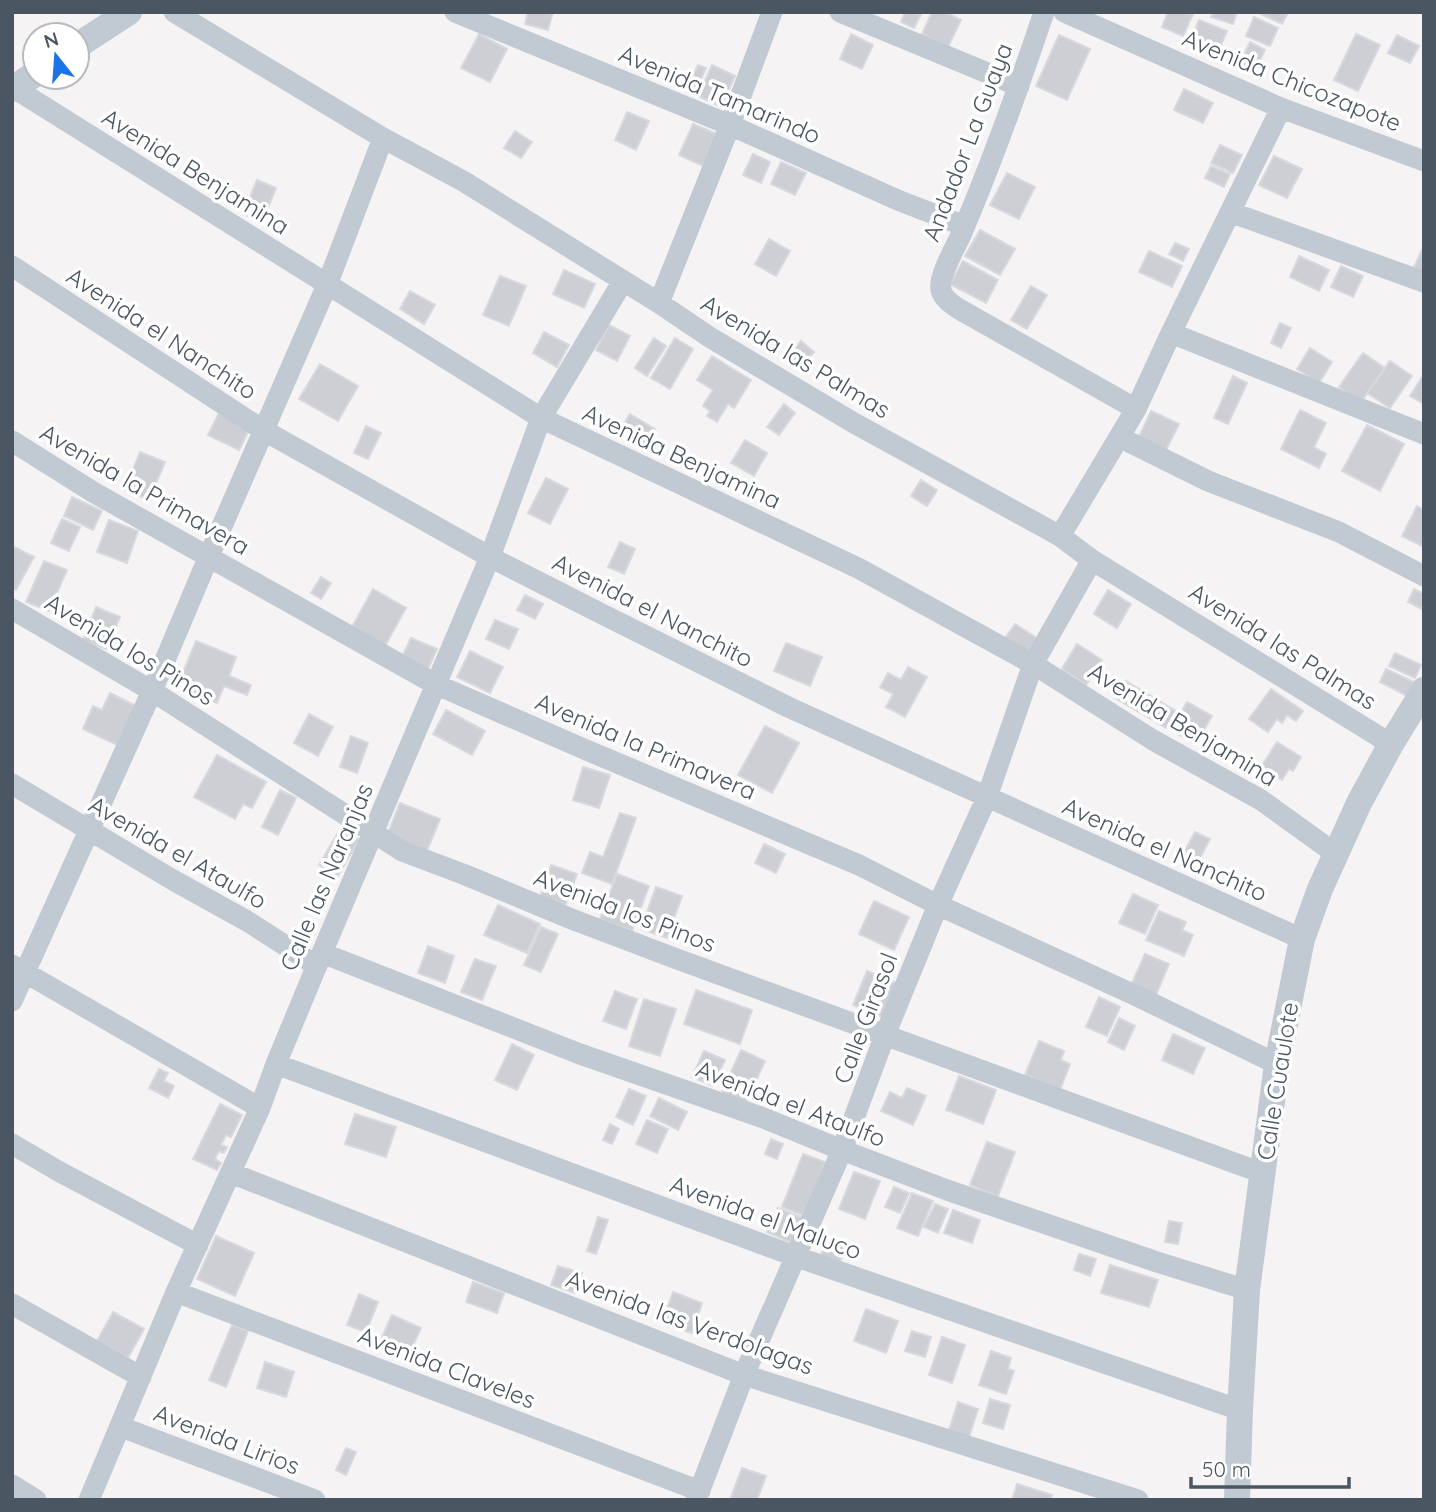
<svg xmlns="http://www.w3.org/2000/svg" width="1436" height="1512" viewBox="0 0 1436 1512" font-family="Quicksand,sans-serif">
  <rect width="100%" height="100%" fill="#f5f3f3"/>
  <path fill="#cdcfd5" stroke="#d7d9de" stroke-width="2" d="M528 12H553L548 30 525 24Z
    M905 12 921 14 914 28 901 22Z
    M932 12H945L961 20 948 47 922 34Z
    M1168 12 1193 14 1183 36 1162 27Z
    M1213 12H1237L1233 24 1211 17Z
    M1257 12H1288L1282 24Z
    M1254 17 1278 28 1270 46 1246 36Z
    M1199 20 1227 31 1217 55 1189 44Z
    M479 34 507 49 490 82 461 68Z
    M851 34 873 45 862 69 840 59Z
    M1356 34 1380 45 1358 91 1334 80Z
    M1059 35 1090 49 1067 100 1036 86Z
    M1397 35 1419 46 1410 63 1388 53Z
    M1250 42 1265 50 1253 74 1238 66Z
    M698 65 706 68 694 94 686 91Z
    M712 65 735 76 721 107 698 96Z
    M1184 89 1213 103 1203 123 1174 110Z
    M627 112 649 121 636 150 615 140Z
    M693 124 717 134 703 166 679 155Z
    M515 131 532 142 521 158 504 148Z
    M1220 145 1242 155 1233 173 1211 163Z
    M753 154 770 162 761 183 743 175Z
    M1274 156 1302 169 1287 198 1259 185Z
    M781 162 806 173 795 195 771 184Z
    M1211 166 1230 174 1224 187 1205 178Z
    M1007 173 1035 187 1019 219 990 205Z
    M257 180 276 188 262 222 243 214Z
    M980 230 1015 249 1000 275 965 256Z
    M769 239 790 251 776 276 755 264Z
    M1175 243 1189 249 1183 261 1169 254Z
    M1424 246V275L1413 269Z
    M1149 251 1182 266 1172 287 1139 272Z
    M1299 256 1329 270 1319 291 1290 277Z
    M963 261 998 280 986 303 950 284Z
    M1341 266 1363 276 1353 297 1331 287Z
    M564 270 595 284 584 308 553 294Z
    M500 276 526 286 509 326 483 315Z
    M1031 286 1047 295 1027 329 1011 320Z
    M410 291 435 305 424 324 400 309Z
    M1280 323 1291 328 1281 348 1271 343Z
    M609 325 630 336 617 361 596 350Z
    M544 332 569 345 557 367 533 353Z
    M654 338 666 346 647 376 635 368Z
    M675 338 693 349 670 389 651 378Z
    M801 341 814 352 801 367 789 357Z
    M1310 348 1332 362 1319 383 1297 369Z
    M1363 353 1385 368 1361 402 1339 387Z
    M712 356 751 380 734 408 728 404 717 422 707 416 710 411 703 406 713 390 697 380Z
    M1390 361 1412 376 1390 408 1367 393Z
    M320 364 358 386 338 421 299 399Z
    M1424 374V404L1410 396Z
    M1233 376 1247 383 1228 424 1214 418Z
    M784 404 795 413 779 435 767 427Z
    M1300 410 1326 423 1314 447 1326 454 1319 468 1281 449Z
    M1151 411 1179 424 1166 450 1139 437Z
    M219 413 250 428 239 450 208 435Z
    M630 414 655 429 644 448 619 433Z
    M1367 425 1404 444 1380 491 1342 471Z
    M366 426 381 433 368 459 354 453Z
    M745 440 767 453 754 476 731 463Z
    M140 452 165 462 149 500 125 490Z
    M546 478 568 489 550 524 528 513Z
    M921 480 937 490 927 506 911 496Z
    M72 497 102 511 93 530 64 516Z
    M1417 506 1424 510V547L1402 536Z
    M62 519 80 527 69 551 51 543Z
    M109 520 138 531 127 563 97 552Z
    M620 542 635 549 624 574 608 567Z
    M12 546 34 557 16 590 12 588Z
    M44 561 67 570 49 611 26 602Z
    M321 577 331 583 321 599 311 593Z
    M373 589 406 608 385 646 352 627Z
    M1414 589 1424 594V610L1408 602Z
    M1108 590 1131 604 1117 628 1094 614Z
    M525 595 543 604 535 619 517 610Z
    M96 607 120 617 106 649 83 640Z
    M495 620 518 629 509 649 486 639Z
    M1015 624 1037 638 1028 653 1005 638Z
    M411 638 437 649 428 669 402 657Z
    M196 641 236 657 229 676 251 685 247 695 224 686 217 703 177 687Z
    M786 643 822 657 810 686 774 671Z
    M1077 644 1102 660 1086 685 1062 669Z
    M470 651 503 667 490 693 457 677Z
    M1395 653 1421 665 1415 678 1389 666Z
    M908 667 927 677 905 717 886 707 893 694 880 687 888 673 901 680Z
    M1386 669 1416 683 1409 697 1380 682Z
    M1126 681 1176 711 1166 728 1115 698Z
    M1271 689 1303 711 1296 721 1287 715 1282 723 1277 719 1268 732 1249 719Z
    M110 693 136 706 117 745 83 729 93 706 102 710Z
    M1187 702 1212 716 1196 744 1171 730Z
    M446 710 485 731 472 755 433 734Z
    M309 714 333 727 318 756 294 743Z
    M765 726 799 743 772 793 738 775Z
    M351 736 368 743 357 773 340 767Z
    M1277 742 1301 757 1293 771 1289 769 1282 780 1261 767Z
    M217 755 266 782 252 808 243 804 235 819 194 797Z
    M583 767 610 775 599 808 573 800Z
    M280 790 296 798 278 835 262 827Z
    M400 803 440 819 426 853 386 838Z
    M620 813 636 818 612 884 582 873 590 852 603 857Z
    M340 829 359 840 338 876 319 865Z
    M1195 832 1210 839 1198 862 1183 854Z
    M764 844 785 854 776 873 755 863Z
    M551 865 577 874 565 906 540 897Z
    M617 874 649 886 632 931 600 919Z
    M656 887 682 896 667 938 641 929Z
    M1133 894 1158 905 1145 934 1119 923Z
    M874 901 909 917 894 950 859 934Z
    M498 905 540 924 527 953 484 935Z
    M1159 911 1186 922 1182 930 1193 935 1184 956 1146 940Z
    M541 927 558 934 541 972 524 965Z
    M428 946 454 956 445 983 418 973Z
    M1145 954 1169 964 1156 995 1131 985Z
    M475 959 496 966 482 1000 461 992Z
    M867 971 899 984 885 1018 853 1005Z
    M696 990 752 1010 740 1044 684 1024Z
    M615 991 637 999 626 1029 603 1021Z
    M1099 997 1120 1007 1107 1036 1086 1027Z
    M644 999 676 1009 660 1056 629 1046Z
    M1119 1018 1135 1026 1124 1050 1108 1042Z
    M1173 1034 1205 1048 1193 1074 1162 1060Z
    M1039 1041 1064 1051 1061 1060 1070 1064 1060 1090 1025 1075Z
    M512 1044 534 1055 517 1090 495 1080Z
    M741 1050 765 1061 745 1105 721 1094Z
    M704 1051 725 1060 713 1086 692 1077Z
    M159 1069 168 1073 164 1081 174 1086 168 1098 149 1088Z
    M959 1076 996 1090 983 1124 946 1110Z
    M907 1088 926 1096 913 1125 881 1111 890 1092 902 1098Z
    M629 1089 646 1096 633 1125 616 1117Z
    M659 1098 687 1112 678 1130 650 1116Z
    M220 1104 242 1115 231 1137 226 1135 221 1145 227 1147 224 1153 219 1151 215 1159 221 1163 217 1170 193 1159Z
    M355 1114 396 1127 386 1157 345 1144Z
    M647 1120 668 1129 657 1153 636 1144Z
    M610 1124 619 1129 612 1144 603 1140Z
    M771 1139 783 1144 777 1159 765 1154Z
    M987 1142 1015 1152 998 1196 970 1185Z
    M803 1154 825 1162 805 1216 782 1207Z
    M854 1172 880 1181 865 1219 839 1209Z
    M894 1187 909 1193 900 1213 885 1207Z
    M912 1193 933 1201 918 1236 897 1228Z
    M935 1204 948 1209 938 1233 924 1227Z
    M778 1208 803 1218 792 1243 767 1232Z
    M953 1210 980 1220 972 1243 944 1233Z
    M598 1217 608 1220 596 1254 587 1251Z
    M1169 1221 1182 1223 1178 1244 1165 1242Z
    M216 1236 254 1253 235 1296 197 1279Z
    M826 1241 845 1248 839 1265 820 1258Z
    M1079 1254 1096 1259 1090 1276 1074 1270Z
    M1110 1265 1158 1280 1149 1307 1101 1293Z
    M558 1266 582 1273 575 1293 551 1285Z
    M473 1282 504 1293 497 1313 466 1302Z
    M673 1292 702 1303 692 1333 662 1323Z
    M359 1294 378 1302 366 1332 347 1325Z
    M866 1309 898 1321 886 1353 854 1341Z
    M113 1312 144 1329 128 1358 97 1341Z
    M392 1315 421 1328 407 1359 378 1346Z
    M232 1325 248 1331 226 1387 209 1380Z
    M912 1331 931 1337 925 1357 905 1351Z
    M942 1337 965 1345 952 1383 929 1375Z
    M991 1351 1011 1358 1008 1369 1014 1371 1006 1394 979 1385Z
    M265 1362 294 1372 286 1397 257 1388Z
    M990 1399 1010 1405 1003 1429 983 1423Z
    M958 1402 978 1409 969 1437 949 1430Z
    M346 1448 356 1452 346 1475 336 1470Z
    M742 1468 766 1476 757 1500H730Z
    M1017 1484 1052 1495 1050 1500H1012Z"/>
  <g fill="none" stroke-linecap="round" stroke-linejoin="round">
    <path stroke="#c1cad2" stroke-width="21" d="M174 12 383 138 463 181 659 303 711 338 854 423 1060 536 1092 560 1391 744
      M455 12 730 125 900 201 965 226
      M840 12 1019 86
      M1044 12C1019 87 992 162 961 235 955 248 938 277 941 290 943 299 953 305 959 309L1136 409
      M1064 12 1281 108 1424 161
      M14 88 541 418 858 568 1033 664 1153 740 1261 800 1336 854
      M1230 212 1424 282
      M12 266 263 430 490 557 602 614 788 707 1302 939
      M659 303 730 125 772 12
      M1171 333 1424 434
      M1119 437 1208 481 1339 532 1424 576
      M12 441 93 492 435 684 584 749 859 865 938 905 1139 997 1277 1064
      M1060 536 1136 409 1171 333 1281 108
      M12 609 152 691 402 851 463 874 574 920 677 959 1262 1173
      M12 784 173 880 247 921 317 966
      M322 953 580 1054 761 1117 842 1150 947 1190 1157 1262 1247 1290
      M12 965 260 1108
      M12 1001 152 691 209 556 327 285 383 138
      M276 1064 797 1257 1240 1410
      M12 1144 60 1172 198 1245
      M231 1173 744 1375 1138 1500
      M176 1292 700 1491
      M12 1304 141 1377
      M121 1427 315 1500
      M12 1485 36 1500
      M89 1500 176 1292 260 1108 276 1064 322 953 490 557 541 418 623 281
      M696 1500 744 1375 842 1150 885 1035 938 905 987 797 1033 664 1092 560"/>
    <path stroke="#c1cad2" stroke-width="26" d="M77 46 129 12
      M12 89 35 74
      M1237 1500 1240 1410 1247 1290 1277 1064 1302 939 1320 889 1359 803 1391 744 1424 690"/>
  </g>
  <g text-anchor="middle" dominant-baseline="central" stroke-width="7" stroke-linejoin="round" paint-order="stroke">
    <g font-size="24" fill="#4a5661" stroke="#fff">
      <text transform="translate(1292 80) rotate(22)">Avenida Chicozapote</text>
      <text transform="translate(720 94) rotate(23)">Avenida Tamarindo</text>
      <text transform="translate(967 142) rotate(-69)">Andador La Guaya</text>
      <text transform="translate(196 171) rotate(32)">Avenida Benjamina</text>
      <text transform="translate(162 333) rotate(33)">Avenida el Nanchito</text>
      <text transform="translate(796 356) rotate(31)">Avenida las Palmas</text>
      <text transform="translate(682 456) rotate(25)">Avenida Benjamina</text>
      <text transform="translate(145 489) rotate(30)">Avenida la Primavera</text>
      <text transform="translate(653 610) rotate(27)">Avenida el Nanchito</text>
      <text transform="translate(1283 646) rotate(32)">Avenida las Palmas</text>
      <text transform="translate(130 649) rotate(31)">Avenida los Pinos</text>
      <text transform="translate(1183 724) rotate(31)">Avenida Benjamina</text>
      <text transform="translate(646 746) rotate(23)">Avenida la Primavera</text>
      <text transform="translate(1165 849) rotate(24)">Avenida el Nanchito</text>
      <text transform="translate(178 852) rotate(30)">Avenida el Ataulfo</text>
      <text transform="translate(326 877) rotate(-67)">Calle las Naranjas</text>
      <text transform="translate(625 910) rotate(21)">Avenida los Pinos</text>
      <text transform="translate(865 1018) rotate(-69)">Calle Girasol</text>
      <text transform="translate(1277 1081) rotate(-81)">Calle Cuaulote</text>
      <text transform="translate(791 1103) rotate(21)">Avenida el Ataulfo</text>
      <text transform="translate(766 1217) rotate(20)">Avenida el Maluco</text>
      <text transform="translate(690 1322) rotate(20)">Avenida las Verdolagas</text>
      <text transform="translate(447 1367) rotate(21)">Avenida Claveles</text>
      <text transform="translate(227 1439) rotate(21)">Avenida Lirios</text>
    </g>
  </g>
  <rect width="1436" height="1512" fill="none" stroke="#4a5661" stroke-width="28"/>
  <g transform="translate(56 56) rotate(343)"><circle r="33" fill="#ffffff" stroke="#b7bbc0" stroke-width="2"/>
  <path d="M0-5L12 26L0 18L-12 26Z" fill="#1a73e8"/>
  <text y="-10" font-size="19" font-weight="bold" text-anchor="middle" fill="#4a5661">N</text>
  </g>
  <path d="M1191 1477v10h158v-10" fill="none" stroke="#4a5661" stroke-width="3.5"/>
  <text x="1202" y="1477" font-size="21" fill="#4a5661" stroke="#ffffff" stroke-width="5" paint-order="stroke">50 m</text>
</svg>
